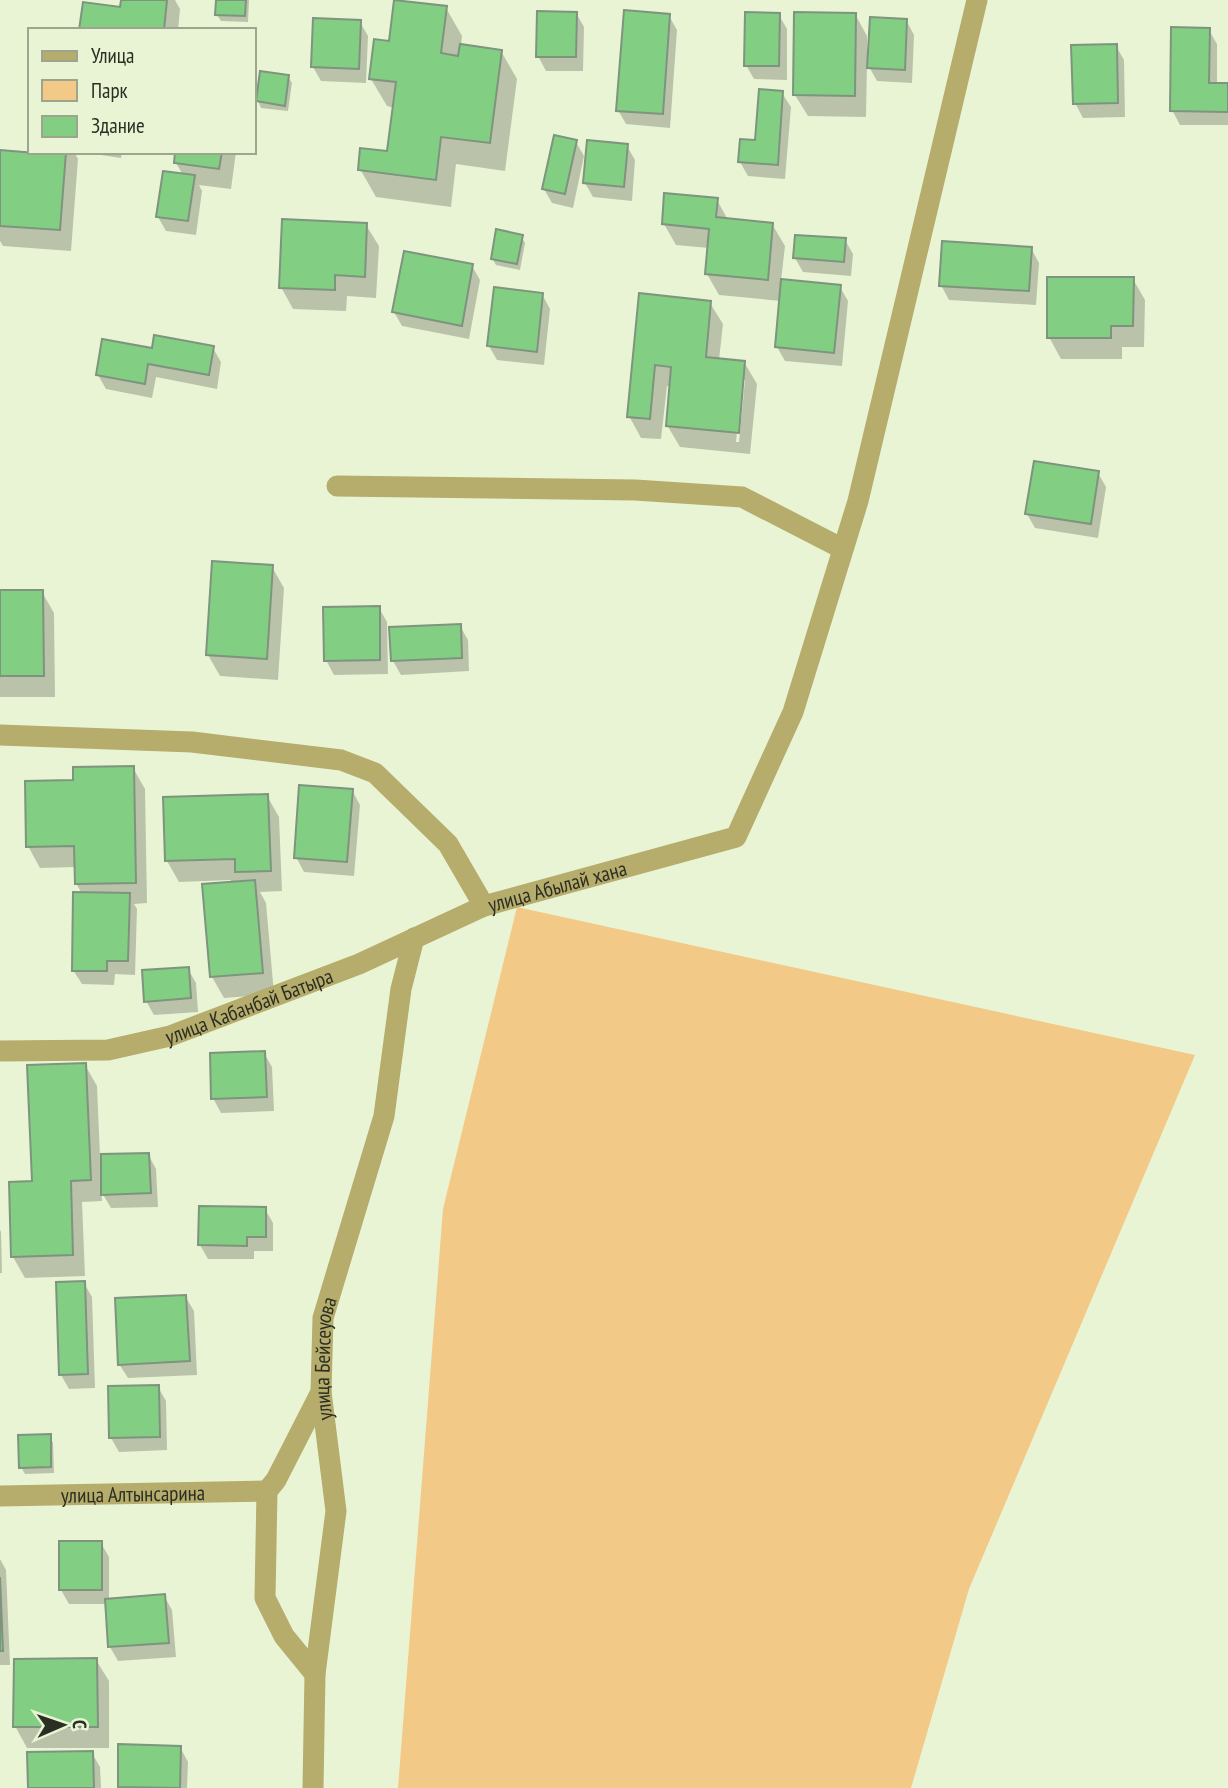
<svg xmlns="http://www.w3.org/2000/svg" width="1228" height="1788" viewBox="0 0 1228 1788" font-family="'PT Sans Narrow',sans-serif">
  <rect width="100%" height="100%" fill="#e9f4d5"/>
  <path fill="#f2c987" d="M517 907 1195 1055 969 1589 911 1788H398L443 1209Z"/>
  <path fill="#0003" fill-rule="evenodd" d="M123 0H175L180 9 178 30H81L122 9Z
    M217 0H249L248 22 221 21 217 15Z
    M446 8 462 36 461 46 501 51 517 79 505 171 456 164 451 207 376 197 360 169 389 153 395 108 387 106 371 79 390 43Z
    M576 13 584 27 583 71H546L538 56Z
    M855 14 867 36V54H870L906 20 914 35 912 83 877 81 867 63 866 117 808 116 795 95Z
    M779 15 787 29V80L754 79 746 65Z
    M669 16 677 30 670 128 626 124 618 110Z
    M360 22 368 36 366 83 321 81 313 67Z
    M1209 30 1217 44V85H1228V125H1180L1172 110Z
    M1116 46 1124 60 1125 117 1083 118 1075 103Z
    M288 77 292 83 288 111 261 108 258 101Z
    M782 93 791 107 785 179 748 176 740 162 757 142Z
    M576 142 584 156 573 208 552 203 544 189Z
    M627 146 635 160 632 201 593 197 585 183Z
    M0 152 38 155V152H74L78 159 71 251 3 246 0 241Z
    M80 152H122L121 158Z
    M177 152H236L231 189 199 185 202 191 196 235 166 231 158 217 183 175 176 163Z
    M717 200 728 220 772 224 785 246 781 281 840 287 848 301 842 366 785 361 777 347 781 301 719 295 707 274 709 248 676 245 664 224Z
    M366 225 379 246 376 298 347 296 346 311 293 309 281 287Z
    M521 236 525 243 520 270 496 265 492 258Z
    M845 240 853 254 851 276 803 272 795 258Z
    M1031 248 1039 263 1036 305 949 300 941 285Z
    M472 266 480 280 469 339 402 326 394 312Z
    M1133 279 1145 300 1144 347H1122V359H1061L1049 337Z
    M542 294 550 309 544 365 497 360 489 346Z
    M641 295 710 303 723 324 719 360 744 362 757 384 750 454 680 447 667 425 671 386H667L661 439 641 438 629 416ZM742 380H745L739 442H736Z
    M213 348 221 362 217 389 156 377 152 398 106 389 98 375 153 350Z
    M1098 473 1106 487 1098 538 1035 528 1027 514Z
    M272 567 284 588 278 680 220 676 208 655Z
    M0 592H42L54 613 55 697H0Z
    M379 608 387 622 388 674 334 675 326 660Z
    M460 626 468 640 469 671 401 675 393 661Z
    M133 768 145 789 147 903 134 904 137 909 135 975 115 974 114 985 82 984 73 970 82 894 76 883V867L40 868 28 846 75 782Z
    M352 790 360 805 354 876 304 872 296 857Z
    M267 796 279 817 282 891 260 892 266 903 274 994 224 998 212 977 231 880 179 882 167 861Z
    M188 969 196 983 198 1012 154 1015 146 1001Z
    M264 1053 272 1067 274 1111 221 1113 213 1098Z
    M85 1065 97 1086 100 1156 148 1154 156 1169 158 1207 111 1208 101 1191 102 1201 82 1202 85 1276 25 1278 13 1257Z
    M265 1209 273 1223V1251H254V1259H208L200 1245Z
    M0 1230 1 1232 2 1273H0Z
    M84 1283 92 1297 95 1388 69 1389 61 1375Z
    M185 1296 194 1311 197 1375 128 1378 119 1364Z
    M158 1387 166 1401 167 1450 119 1452 111 1438Z
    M50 1436 53 1443 54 1473 25 1474 21 1467Z
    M101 1543 109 1557V1600L164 1596 172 1610 176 1657 118 1661 110 1647 107 1604H69L61 1590Z
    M0 1559 6 1570 10 1665H0Z
    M96 1660 109 1681V1748H27L15 1726Z
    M180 1747 188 1762 187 1788H120Z
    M92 1753 100 1767 101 1788H29Z"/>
  <path fill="#82cf84" stroke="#7e947e" stroke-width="2" d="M121 0H167L164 30H79L83 2 120 7Z
    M216 0H246L245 16 215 15Z
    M394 0 447 6 441 53 458 56 460 44 502 50 490 143 441 137 436 180 358 170 360 148 387 151 396 82 369 79 374 39 389 41Z
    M624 10 670 14 663 114 616 111Z
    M537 11 577 12 576 57H536Z
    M745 12 780 13 779 66H744Z
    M794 12 856 13 855 96 793 95Z
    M870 17 907 19 905 70 867 68Z
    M313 18 361 20 359 69 311 67Z
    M1171 27 1210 28 1209 83H1228V112L1170 111Z
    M1117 44 1118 103 1073 104 1071 45Z
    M260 71 289 75 285 106 256 101Z
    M759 89 783 91 778 165 738 162 740 139 755 140Z
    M554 135 577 140 565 194 542 189Z
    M587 140 628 144 624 187 583 183Z
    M0 150 36 153 66 152 60 230 0 226Z
    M175 152H222L219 169 174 163Z
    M163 171 195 175 188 221 156 217Z
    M664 193 718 198 716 217 773 223 768 280 705 274 709 229 662 224Z
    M282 219 367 223 365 277 335 275V290L279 288Z
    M496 229 523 235 517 264 491 259Z
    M795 235 846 238 844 262 793 258Z
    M942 241 1032 247 1029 291 939 286Z
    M404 251 473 264 462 326 392 312Z
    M1047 277H1134L1133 326H1111V338H1047Z
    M781 279 841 285 834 353 775 347Z
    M494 287 543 293 537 352 487 346Z
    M639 293 711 301 706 357 745 361 739 433 666 426 671 367 655 365 650 419 627 417Z
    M154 335 214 346 209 375 148 364 145 384 96 375 102 339 152 348Z
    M1034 461 1099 471 1091 524 1025 514Z
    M212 561 273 565 267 659 206 655Z
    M0 590H43L44 676H0Z
    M380 606V660L324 661 323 607Z
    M461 624 462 658 391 661 389 627Z
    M134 766 136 883 75 884 74 846 26 847 25 781 73 780V767Z
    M299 785 353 789 347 862 294 858Z
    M268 794 271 871 235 872V859L165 861 163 797Z
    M255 880 263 973 210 977 202 884Z
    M73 892 130 893 128 961H107V971H72Z
    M189 967 191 998 144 1002 142 970Z
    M265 1051 267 1097 211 1099 210 1053Z
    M86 1063 91 1180 71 1181 73 1255 11 1257 9 1182 32 1181 27 1065Z
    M149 1153 151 1193 101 1195V1154Z
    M199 1206 266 1207V1237H247V1246L198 1245Z
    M85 1281 88 1374 59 1375 56 1282Z
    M186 1295 190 1361 118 1365 115 1298Z
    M159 1385 160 1437 109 1438 108 1386Z
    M51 1434V1467L19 1468 18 1435Z
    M59 1541H102V1590H59Z
    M0 1577 3 1651H0Z
    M165 1594 169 1643 108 1647 105 1599Z
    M97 1658 98 1727H13L14 1659Z
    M118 1744 181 1746 180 1788 118 1787Z
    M93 1751 94 1788H28L27 1752Z"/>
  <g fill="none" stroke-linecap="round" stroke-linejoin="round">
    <g stroke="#b6ac6c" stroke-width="21">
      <path d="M337 486 635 490 742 497 843 549"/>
      <path id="s1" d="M0 735 192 742 341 760 375 773 448 844 484 906 736 837 793 712 858 501 977 0"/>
      <path id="s2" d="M0 1051 108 1050 170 1036 359 964 484 906"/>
      <path id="s3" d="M0 1496 267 1491"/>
      <path d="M315 1674 284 1636 265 1598 267 1491 276 1480 321 1392"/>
      <path id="s4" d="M313 1788 315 1674 336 1511 321 1392 323 1318 384 1116 401 989 414 938"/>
    </g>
  </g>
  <g text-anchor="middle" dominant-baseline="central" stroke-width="7" stroke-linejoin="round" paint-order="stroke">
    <g font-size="21" fill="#2b2e23" stroke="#e9f4d5">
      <text stroke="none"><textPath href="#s1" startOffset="628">улица Абылай хана</textPath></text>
      <text stroke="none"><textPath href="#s2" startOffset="256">улица Кабанбай Батыра</textPath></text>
      <text stroke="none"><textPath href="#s4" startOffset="432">улица Бейсеуова</textPath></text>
      <text stroke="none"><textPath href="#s3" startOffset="133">улица Алтынсарина</textPath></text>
    </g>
  </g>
  <rect x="28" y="28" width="228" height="126" fill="#e9f4d5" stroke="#9da58e" stroke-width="2"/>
  <rect x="42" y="51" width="35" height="10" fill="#b6ac6c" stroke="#9da58e" stroke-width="2"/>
  <text x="91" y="63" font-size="21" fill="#2b2e23">Улица</text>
  <rect x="42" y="80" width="35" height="21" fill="#f2c987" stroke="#9da58e" stroke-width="2"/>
  <text x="91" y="98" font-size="21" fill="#2b2e23">Парк</text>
  <rect x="42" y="116" width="35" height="21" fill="#82cf84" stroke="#9da58e" stroke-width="2"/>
  <text x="91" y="133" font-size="21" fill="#2b2e23">Здание</text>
  <g transform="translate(63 1725) rotate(88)" stroke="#e9f4d5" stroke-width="5" paint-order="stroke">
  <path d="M0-5L12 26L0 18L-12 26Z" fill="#2b2e23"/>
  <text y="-10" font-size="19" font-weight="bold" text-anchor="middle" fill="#2b2e23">С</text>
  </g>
</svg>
